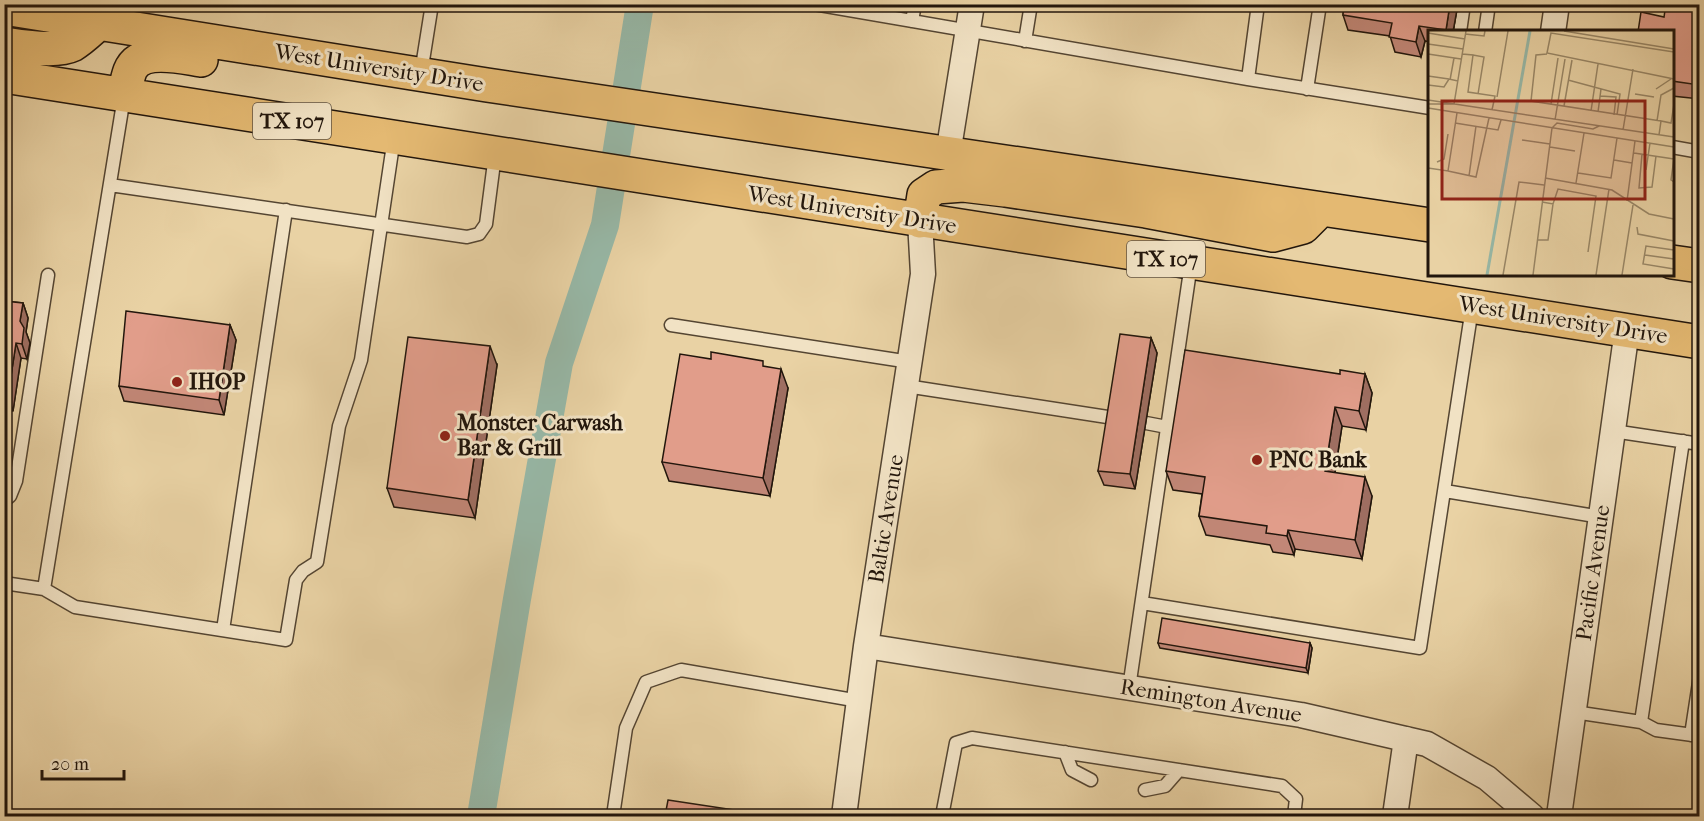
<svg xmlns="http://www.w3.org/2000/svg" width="1704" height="821" viewBox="0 0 1704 821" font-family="'IM FELL French Canon',serif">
  <rect width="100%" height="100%" fill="#e9d2a4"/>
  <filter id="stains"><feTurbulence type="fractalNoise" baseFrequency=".00333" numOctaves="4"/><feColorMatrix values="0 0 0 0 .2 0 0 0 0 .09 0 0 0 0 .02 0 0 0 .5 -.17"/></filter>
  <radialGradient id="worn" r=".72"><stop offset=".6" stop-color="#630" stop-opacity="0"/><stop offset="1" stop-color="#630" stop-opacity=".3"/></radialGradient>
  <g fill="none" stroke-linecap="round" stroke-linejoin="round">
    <path stroke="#97b8a7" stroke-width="28" d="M481 816 517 599 559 363 605 225 640 4"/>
    <defs>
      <path id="lane" d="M814 4 1248 79 1430 108
        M912 21 915 4
        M1460 32 1464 4
        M1485 32 1489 4
        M1025 41 1031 4
        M421 73 432 4
        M1248 79 1258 4
        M1307 89 1320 4
        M1672 147 1700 152
        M110 185 467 237 479 234 486 224 495 155
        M671 325 910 362
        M906 386 1114 418
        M1146 423 1167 427
        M1613 431 1700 444
        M1683 441 1641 722 1656 730 1700 736
        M1445 491 1601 517
        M4 501 10 496 16 481 48 275
        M4 583 44 589 124 97
        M44 589 75 607 286 640 296 580 303 571 317 562 339 426 361 360 394 138
        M1142 603 1420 648 1472 308
        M223 630 286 210
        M1129 688 1191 264
        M1574 712 1641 722
        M1691 735 1700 676
        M1065 752 1072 770 1091 780
        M1145 790 1165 786 1179 770
        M613 816 626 728 646 682 681 670 859 701
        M942 816 956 743 972 738 1282 786 1296 799 1294 816"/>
      <path id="street" d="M1553 32 1557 4
        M948 154 972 4
        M866 646 1301 715 1427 744 1487 778 1532 816
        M844 816 866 646 923 274 920 221
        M1395 816 1406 739
        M1559 816 1627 330"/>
      <path id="primary" d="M4 8 487 85 1430 225
        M4 44C21 47 58 52 72 45 82 39 91 30 99 23
        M4 76 1700 342
        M124 95C126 87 127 79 130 71 140 46 181 57 201 60
        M920 221 924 195 936 187 963 185 1005 190 1146 211 1273 235 1303 227 1321 209
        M1672 262 1700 266"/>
    </defs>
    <use href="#lane" stroke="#544532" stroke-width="15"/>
    <use href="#street" stroke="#544532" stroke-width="27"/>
    <use href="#primary" stroke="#22160c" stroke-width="36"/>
    <use href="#lane" stroke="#f1e2c4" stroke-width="12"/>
    <use href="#street" stroke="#f1e2c4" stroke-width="24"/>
    <use href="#primary" stroke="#e4b972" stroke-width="33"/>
  </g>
  <path fill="#c28777" stroke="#22160c" stroke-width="1.5" d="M1344 4H1458L1453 32H1430V42L1425 41 1421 57 1395 52 1390 36 1348 30 1343 15Z
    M1700 4V99L1672 96V32L1664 17Z
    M4 301 23 303 28 318 26 332 30 343 27 359 21 358 13 411 4 410Z
    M230 325 236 340 224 415 124 401 119 386Z
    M1151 338 1157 353 1135 489 1104 485 1098 471Z
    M497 365 475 518 394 507 387 488Z
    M765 367 788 388 770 496 669 481 662 462Z
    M1340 374H1365L1372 393 1366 430 1342 426 1335 473 1372 496 1362 559 1295 549 1294 555 1273 552 1270 545 1206 535 1199 516 1202 494 1173 490 1166 471Z
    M1158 643H1310L1312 648 1308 673 1160 648Z"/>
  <path fill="#9e6e61" stroke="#22160c" stroke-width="1.5" d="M1450 4H1458L1453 32H1446V30Z
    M1419 26 1425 41 1421 57 1416 42Z
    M23 303 28 318 26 332 30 343 27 359 22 344 20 321Z
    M230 325 236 340 224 415 219 400Z
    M1151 338 1157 353 1135 489 1130 474Z
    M16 343 21 358 13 411 8 396Z
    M490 346 497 365 475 518 468 500Z
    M781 369 788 388 770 496 763 478Z
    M1365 374 1372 393 1366 430 1359 411Z
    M1335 407 1342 426 1332 490 1325 471Z
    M1365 477 1372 496 1362 559 1355 540Z
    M1288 530 1295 549 1294 555 1287 536Z
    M1310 643 1312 648 1308 673 1306 668Z"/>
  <path fill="#e19d8a" stroke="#22160c" stroke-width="1.5" d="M1344 4H1450L1446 30 1419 26 1416 42 1389 37 1392 23 1343 15Z
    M1666 4H1700L1699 85 1672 81V32H1638L1641 12 1664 17Z
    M4 301 23 303 20 321 24 328 22 344 16 343 8 396H4Z
    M126 311 230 325 219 400 119 386Z
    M1120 334 1151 338 1130 474 1098 471Z
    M408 337 490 346 468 500 387 488Z
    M1185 350 1340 374V370L1365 374 1359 411 1335 407 1325 471 1365 477 1355 540 1288 530 1287 536 1266 533 1267 526 1199 516 1205 477 1166 471Z
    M711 352 763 361V366L781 369 763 478 662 462 680 354 711 359Z
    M1162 618 1310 643 1306 668 1158 643Z
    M668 800 774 816H665Z"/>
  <g fill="#8f2418" stroke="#f1e2c4" stroke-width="2">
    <circle cx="177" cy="382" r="6"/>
    <circle cx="445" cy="436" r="6"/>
    <circle cx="1257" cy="460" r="6"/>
  </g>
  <g text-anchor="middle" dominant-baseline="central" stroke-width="6" stroke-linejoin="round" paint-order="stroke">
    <g fill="#f1e2c4" stroke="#605343" stroke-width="1.5">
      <rect x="253" y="103" width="78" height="36" rx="4.5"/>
      <rect x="1127" y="241" width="78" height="36" rx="4.5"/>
    </g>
    <g font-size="21" font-weight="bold" fill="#22160c">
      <text x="292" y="121">TX 107</text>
      <text x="1166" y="259">TX 107</text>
    </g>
    <g font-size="22" fill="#22160c" stroke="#f1e2c4">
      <text transform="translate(379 68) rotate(9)">West University Drive</text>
      <text transform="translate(852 210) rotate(9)">West University Drive</text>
      <text transform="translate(1563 320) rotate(9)">West University Drive</text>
      <text transform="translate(886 519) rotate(-81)">Baltic Avenue</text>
      <text transform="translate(1593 573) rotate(-82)">Pacific Avenue</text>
      <text transform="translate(1211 701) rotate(9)">Remington Avenue</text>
    </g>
    <g font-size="22" font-weight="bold" fill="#22160c" stroke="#f1e2c4" text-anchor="start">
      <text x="189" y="382">IHOP</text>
      <text x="457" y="423">Monster Carwash<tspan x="457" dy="25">Bar &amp; Grill</tspan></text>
      <text x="1269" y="460">PNC Bank</text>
    </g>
  </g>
  <g transform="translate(1428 30)">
    <rect width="246" height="246" fill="#e9d2a4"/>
    <path fill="none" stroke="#97b8a7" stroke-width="3" d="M59 245 102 1"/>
    <path fill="none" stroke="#998767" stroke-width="1.5" d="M136 1 246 19M0 3 37 9M37 4 56 6 57 1M0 14 35 19M246 22 123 3 119 23 246 49M0 24 33 29M34 24 45 25 40 62 67 66 64 80M119 24 108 25 103 71 233 91M45 25 56 27 50 64M0 46 21 49M22 50 26 28M140 50 192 64 189 85M0 55 16 57 21 49 30 51M228 59 243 49M207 64 226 67M172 66 188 67 186 85M69 67 80 1M0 70 246 107M0 74H26M26 74 38 1M123 74 130 28M136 76 144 30M0 78 246 117M163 81 170 34M170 82 173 59M127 90 137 29M229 91 233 65 246 58M27 93 70 100 73 90M124 98 129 93 165 99 171 96M195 100 205 39M231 105 233 91 243 93 246 74M94 110 122 114M122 117 147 121M206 123 246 129M214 124 211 158 224 157 228 126M246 128 243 150 246 152M186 130 204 133M9 132 16 129 20 104M0 138 20 141 29 83M218 140 222 113M20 141 48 147 61 88M150 143 183 148 189 108M41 146 48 96M117 148 184 160 221 184 246 189M148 153 156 103M199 171 207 111M114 172 125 174 130 159 168 166 160 222M209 197 210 204 246 211M109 210H120L125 174M246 220 218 216 215 234 246 239M217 225 246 229M75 245 91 152 116 155M105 245 124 98M168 245 181 159M194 245 205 175"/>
    <path fill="#8f2418" fill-opacity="0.15" stroke="#8f2418" stroke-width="3" d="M14 71H217V169H14Z"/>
    <rect width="246" height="246" fill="none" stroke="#22160c" stroke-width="3"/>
  </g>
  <rect width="1704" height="821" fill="none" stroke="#e9d2a4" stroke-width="24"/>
  <rect x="6" y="6" width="1692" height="809" fill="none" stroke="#22160c" stroke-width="3"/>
  <rect x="12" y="12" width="1680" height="797" fill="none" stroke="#22160c" stroke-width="1.5"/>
  <path d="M42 770v9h82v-9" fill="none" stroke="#22160c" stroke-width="3"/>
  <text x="51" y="770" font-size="18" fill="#22160c" stroke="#f1e2c4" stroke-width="4.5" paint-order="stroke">20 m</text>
  <rect width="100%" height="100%" filter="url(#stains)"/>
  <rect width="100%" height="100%" fill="url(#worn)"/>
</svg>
